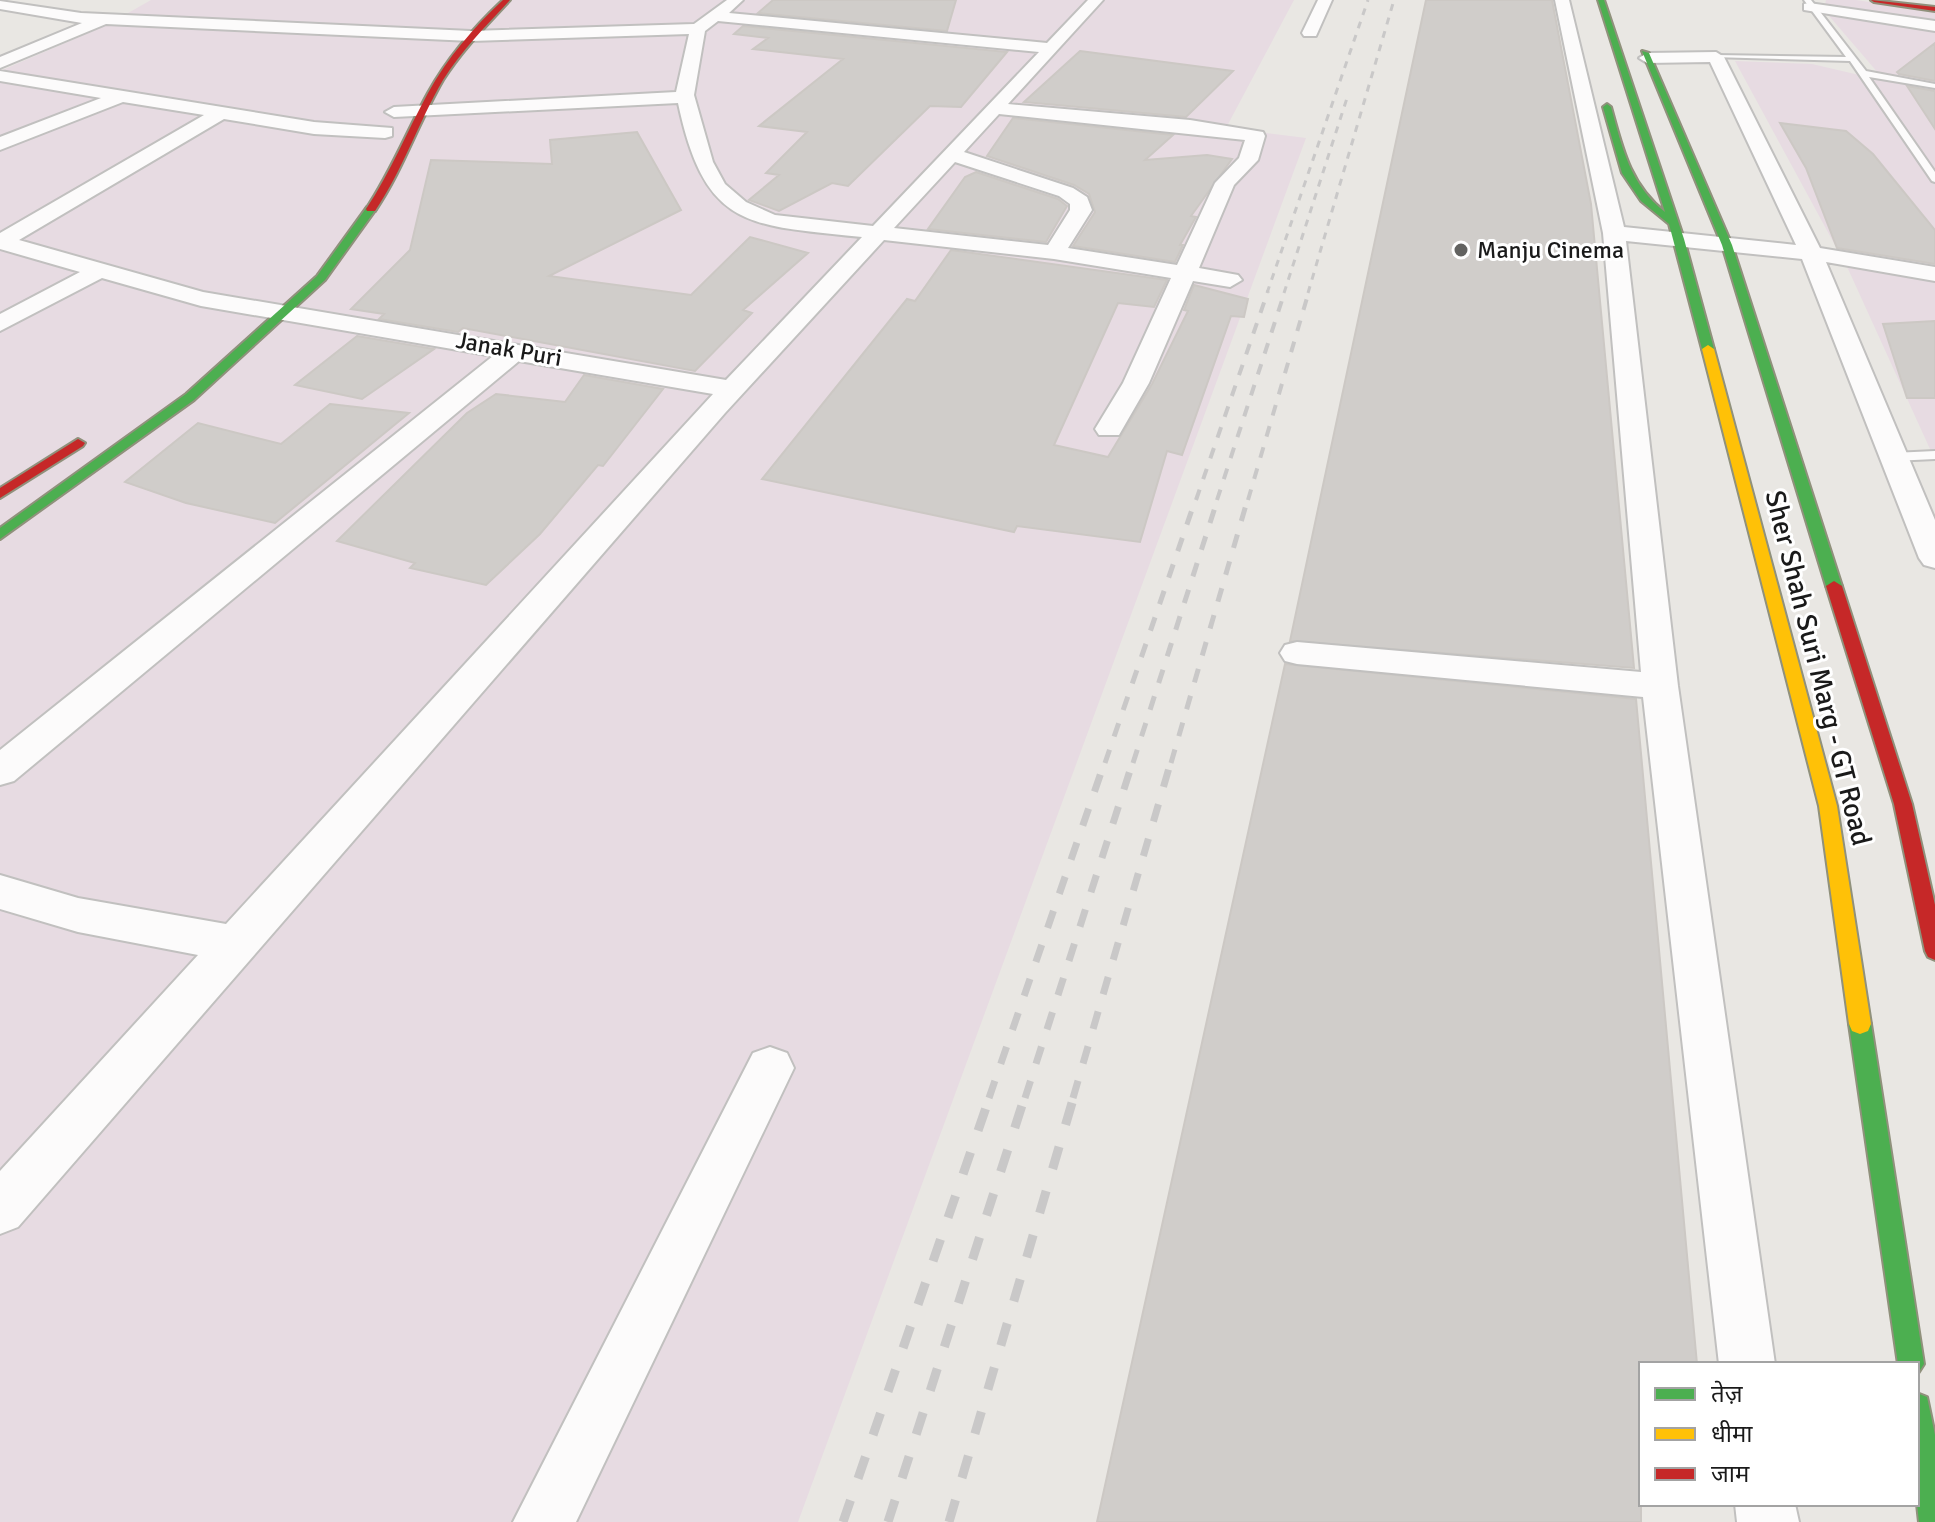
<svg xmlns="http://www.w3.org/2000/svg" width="1935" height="1522" viewBox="0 0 1935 1522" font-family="Signika,'Noto Sans Devanagari',sans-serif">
  <rect width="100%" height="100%" fill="#e9e7e3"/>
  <path fill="#e7dbe2" d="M151 0H1294L1226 128 1306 138 798 1522H0V71L107 25Z
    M1826 0H1856L1935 12V460L1849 271 1735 61 1812 64 1885 81 1824 10Z"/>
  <path fill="#d0cdca" stroke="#ccc8c4" stroke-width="2" d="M773 0H956L947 31 758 13Z
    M1426 0H1552L1591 204 1634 668 1290 641Z
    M743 26 1007 52 961 107 930 106 848 186 832 183 779 211 749 200 779 175 766 173 807 132 759 126 843 59 753 49 768 38 734 34Z
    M1935 43V81L1899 74 1897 72Z
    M1080 51 1233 71 1186 117 1024 102Z
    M1907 86 1935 91V129Z
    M1013 118 1173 135 1145 160 1207 155 1232 159 1191 216 1196 217 1180 245H1183L1175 262 1073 246 1095 212 1089 194 1074 185 987 156Z
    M1780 123 1846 131 1873 154 1935 230V264L1837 248 1806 168Z
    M637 132 681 210 549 276 691 295 750 237 808 253 743 310 752 313 695 371 463 328 458 332 379 319 384 314 351 309 410 250 431 160 552 164 550 140Z
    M976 172 1058 199 1067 206 1046 242 928 229 965 177Z
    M951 250 1167 280 1154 307 1118 303 1054 445 1108 457 1152 384 1188 311 1184 310 1194 285 1248 299 1244 317 1231 316 1182 455 1167 451 1140 542 1017 526 1014 532 762 479 907 299 915 301Z
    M1935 321V398H1907L1883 324Z
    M357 336 434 349 362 399 295 385Z
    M584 375 663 389 603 466 598 465 540 534 486 585 410 568 415 563 337 541 467 413 496 394 565 402Z
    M330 404 409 413 275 523 186 503 125 482 198 423 281 444Z
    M1285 664 1636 699 1697 1364H1641V1522H1097Z"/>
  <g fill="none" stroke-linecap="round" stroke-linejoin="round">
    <defs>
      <path id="lane" d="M1804 0H1811L1866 71 1935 84V88L1869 77 1935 172V182L1932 181 1850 61 1712 57 1716 55 1846 57Z
        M1935 451V459L1893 461 1886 457 1893 453Z"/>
      <path id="street" d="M727 0H743L729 13 1047 43 1088 0H1103L1008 104 1190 120 1263 132 1265 136 1258 160 1234 185 1199 268 1238 275 1242 280 1230 287 1193 281 1149 383 1119 435H1099L1095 429 1123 383 1171 278 1054 259 884 240 725 413 18 1227 0 1234V1171L198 955 78 932 0 909V875L78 898 226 924 713 394 519 361 14 781 0 785V750L493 356 201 306 102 278 0 331V314L80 272 0 249V233L204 115 123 102 0 150V137L101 98 0 81V71L314 122 392 128V136L385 138 314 134 224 119 19 240 203 292 726 380 862 237C747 225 705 229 678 103L394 117 385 112 394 107 676 92 689 34 471 41 106 24 0 68V57L82 23 0 9V1L81 13 471 31 694 24ZM718 21 1039 52 873 226 775 215 746 202 725 184 713 162 694 95 705 31ZM999 114 1245 140 1239 158 1215 183 1177 265 1068 248 1092 210 1087 197 1073 188 964 152ZM955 162 1059 196 1070 204V210L1048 245 894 228Z
        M1318 0H1332L1316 36H1304L1302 33Z
        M1555 0H1569L1624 227 1796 245 1710 62 1647 63 1639 58 1647 53 1716 52 1724 57 1820 248 1935 267V281L1826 262 1935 520V568L1924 565 1919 558 1802 259 1626 241 1678 686 1775 1364H1719L1643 697 1297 664 1285 661 1280 653 1285 645 1297 642 1641 672 1603 233Z
        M1809 3 1935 21V31L1804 10V4Z
        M770 1047 787 1053 794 1068 576 1522H513L753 1053Z
        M1735 1504H1795L1799 1522H1737Z"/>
      <path id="fast" d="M1598 0H1604L1684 239 1714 349 1712 352 1702 349 1669 224 1641 201 1622 173 1603 107 1607 104 1611 107C1622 147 1630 185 1665 212Z
        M1642 51 1649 53 1732 245 1842 586 1839 589H1829L1826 586 1722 245Z
        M367 207 376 209 325 280 194 400 0 539V528L186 394 317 276Z
        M1860 1014 1868 1017 1871 1024 1924 1364 1917 1375V1364H1898L1849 1024 1852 1017Z
        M1917 1393 1927 1397 1935 1435V1522H1919L1917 1504Z"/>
      <path id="slow" d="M1708 345 1714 349 1837 806 1871 1024 1868 1031 1860 1034 1852 1031 1849 1024 1819 806 1702 349Z"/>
      <path id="jam" d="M503 0H510C486 26 462 50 443 80 418 123 403 170 375 211H367L366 209C391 172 407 131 428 93 448 57 474 27 503 0Z
        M1871 0 1935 7V11L1874 2Z
        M78 439 85 443 83 446 0 498V488Z
        M1834 581 1842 586 1912 804 1935 905V960L1928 957 1925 951 1894 804 1826 586Z"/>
    </defs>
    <use href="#lane" stroke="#c1c0bf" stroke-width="4"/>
    <use href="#street" stroke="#c1c0bf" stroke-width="4"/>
    <use href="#fast" stroke="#90917c" stroke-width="4"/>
    <use href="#slow" stroke="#90917c" stroke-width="4"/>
    <use href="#jam" stroke="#90917c" stroke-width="4"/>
    <use href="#lane" fill="#fcfbfb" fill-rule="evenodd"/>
    <use href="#street" fill="#fcfbfb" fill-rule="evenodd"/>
    <use href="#fast" fill="#4caf50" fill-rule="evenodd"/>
    <use href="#slow" fill="#ffc107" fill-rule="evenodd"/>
    <use href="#jam" fill="#c62828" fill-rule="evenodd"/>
    <path stroke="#c9c8c8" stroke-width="3" stroke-dasharray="7 7" stroke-linecap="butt" d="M1267 293 1368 0
      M1284 293 1348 95
      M1308 293 1394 0"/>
    <path stroke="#c9c8c8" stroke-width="4" stroke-dasharray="11 11" stroke-linecap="butt" d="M1196 500 1268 291
      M1217 500 1285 291
      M1248 500 1309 291"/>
    <path stroke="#c9c8c8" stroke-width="5" stroke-dasharray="14 14" stroke-linecap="butt" d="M1105 763 1196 498
      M1133 763 1218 498
      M1171 763 1248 498"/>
    <path stroke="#c9c8c8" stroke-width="7" stroke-dasharray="18 18" stroke-linecap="butt" d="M989 1098 1105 761
      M1025 1098 1133 761
      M1073 1098 1171 761"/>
    <path stroke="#c9c8c8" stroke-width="9" stroke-dasharray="23 23" stroke-linecap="butt" d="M843 1522 990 1096
      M888 1522 1025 1096
      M949 1522 1074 1096"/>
  </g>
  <circle fill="#626260" stroke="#fff" stroke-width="3" cx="1461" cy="250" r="8"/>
  <g text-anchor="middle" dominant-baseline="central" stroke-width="6" stroke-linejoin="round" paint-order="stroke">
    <g font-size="24" fill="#1a1a1a" stroke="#fff" text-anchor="start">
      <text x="1477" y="250">Manju Cinema</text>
    </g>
    <g font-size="24" fill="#1a1a1a" stroke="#fff">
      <text transform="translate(509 349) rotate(10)">Janak Puri</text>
    </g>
    <g font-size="28" fill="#1a1a1a" stroke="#fff">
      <text transform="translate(1818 668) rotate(76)">Sher Shah Suri Marg - GT Road</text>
    </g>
  </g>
  <rect x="1639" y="1362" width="280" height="144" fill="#ffffff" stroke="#a3a3a3" stroke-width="2"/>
  <rect x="1655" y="1388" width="40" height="12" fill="#4caf50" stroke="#a3a3a3" stroke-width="2"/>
  <text x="1711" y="1402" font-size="24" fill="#1a1a1a">तेज़</text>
  <rect x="1655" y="1428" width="40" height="12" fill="#ffc107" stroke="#a3a3a3" stroke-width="2"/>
  <text x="1711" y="1442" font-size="24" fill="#1a1a1a">धीमा</text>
  <rect x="1655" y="1468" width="40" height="12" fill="#c62828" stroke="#a3a3a3" stroke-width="2"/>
  <text x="1711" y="1482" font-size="24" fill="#1a1a1a">जाम</text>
</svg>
